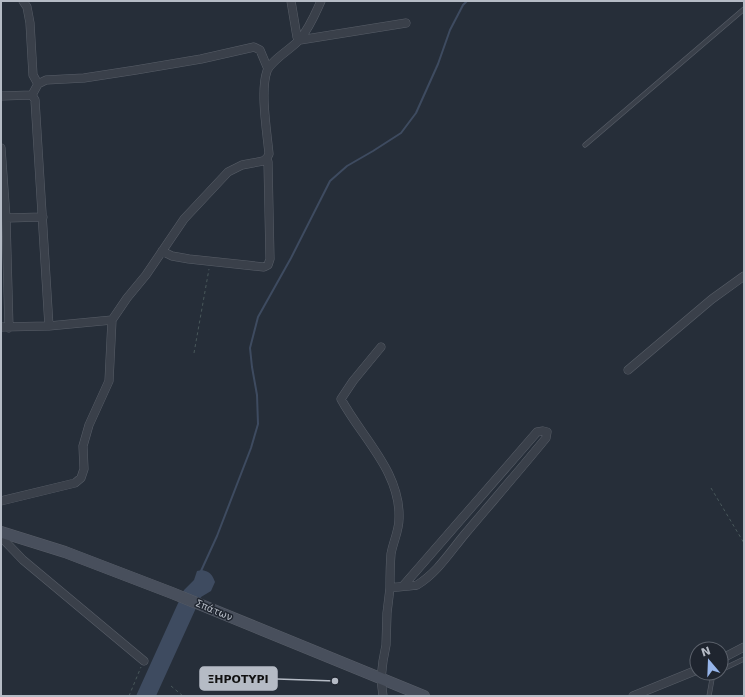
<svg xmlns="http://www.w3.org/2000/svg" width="745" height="697" viewBox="0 0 745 697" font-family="'DejaVu Sans',sans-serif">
  <rect width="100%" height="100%" fill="#262e39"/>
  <path fill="#3e4b60" d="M202 570C210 572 212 574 215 582L211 591 201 597 156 696H136L184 590 194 580 197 571Z"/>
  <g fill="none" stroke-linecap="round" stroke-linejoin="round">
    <path stroke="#3e4b60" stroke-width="2" d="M201 571 217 536 251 448 258 424 257 395 252 367 250 348 258 317 291 258 330 181 347 166 373 151 401 133 416 113 438 64 450 30 463 5 467 1"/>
    <defs>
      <path id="service" d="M585 145 744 9
        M721 670 744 659
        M709 696 712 679 716 673"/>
      <path id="minor" d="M23 1 27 7 30 23 33 75 38 84
        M291 1 297 37 300 40 406 23
        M1 96 32 95
        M1 148 6 218 9 328
        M6 218 43 217
        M162 251 172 256 189 259 264 267 268 265 270 259 268 162 267 158
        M49 326 35 100 32 95 38 84 46 80 84 78 136 70 201 59 254 47 260 50 268 69
        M1 327 49 326 112 320 127 298 146 275 184 219 228 172 242 165 263 161 267 158 269 154C267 132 260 91 267 71 271 60 293 48 300 39 310 27 315 14 321 1
        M381 347 353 381 341 399C362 438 401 472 399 519 399 531 393 542 391 554 390 566 390 577 390 588
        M628 370 712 299 744 276
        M1 501 75 483 81 478 84 469 83 446 89 425 109 381 112 320
        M1 537 23 560 144 661
        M721 659 744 647
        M383 696 381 679 383 661 386 645 387 613 390 588C395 587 414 586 417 585 437 573 450 552 465 534 492 502 519 471 546 438L547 432 543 431 537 432 403 586
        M633 696 697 670"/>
      <path id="secondary" d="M1 532 65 552 172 593 424 696"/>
    </defs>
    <use href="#service" stroke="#585e68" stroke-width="5"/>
    <use href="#minor" stroke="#585e68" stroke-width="9"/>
    <use href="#secondary" stroke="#585e68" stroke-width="12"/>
    <path stroke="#48575a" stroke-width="1" stroke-dasharray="3 3" stroke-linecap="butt" d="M194 353 209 269
      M711 488 744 543
      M171 686 183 696
      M129 696 141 667"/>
    <use href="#service" stroke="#3a404a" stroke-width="4"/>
    <use href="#minor" stroke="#3a404a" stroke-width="8"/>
    <use href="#secondary" stroke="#484f5c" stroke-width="11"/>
  </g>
  <g text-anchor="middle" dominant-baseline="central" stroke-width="3" stroke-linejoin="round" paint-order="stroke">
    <g font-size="10" fill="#b5bbc5" stroke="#1f252f">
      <text transform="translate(214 610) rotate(23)">Σπάτων</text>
    </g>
  </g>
  <path fill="none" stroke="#b5bbc5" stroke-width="1.5" d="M335 681L277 679"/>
  <circle fill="#b5bbc5" stroke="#1f252f" stroke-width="1.5" cx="335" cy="681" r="4"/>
  <rect fill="#b5bbc5" stroke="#b5bbc5" stroke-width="1.5" x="200" y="667" width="77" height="23" rx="4"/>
  <g font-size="11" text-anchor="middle" font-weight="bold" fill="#111">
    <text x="238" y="683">ΞΗΡΟΤΥΡΙ</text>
  </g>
  <rect width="745" height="697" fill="none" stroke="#b5bbc5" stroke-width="4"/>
  <g transform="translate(709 661) rotate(341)"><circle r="19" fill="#1f252f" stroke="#5b616b"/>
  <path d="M0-3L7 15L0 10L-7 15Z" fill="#96b5ea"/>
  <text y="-6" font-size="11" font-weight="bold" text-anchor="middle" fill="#b5bbc5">N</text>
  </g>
</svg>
